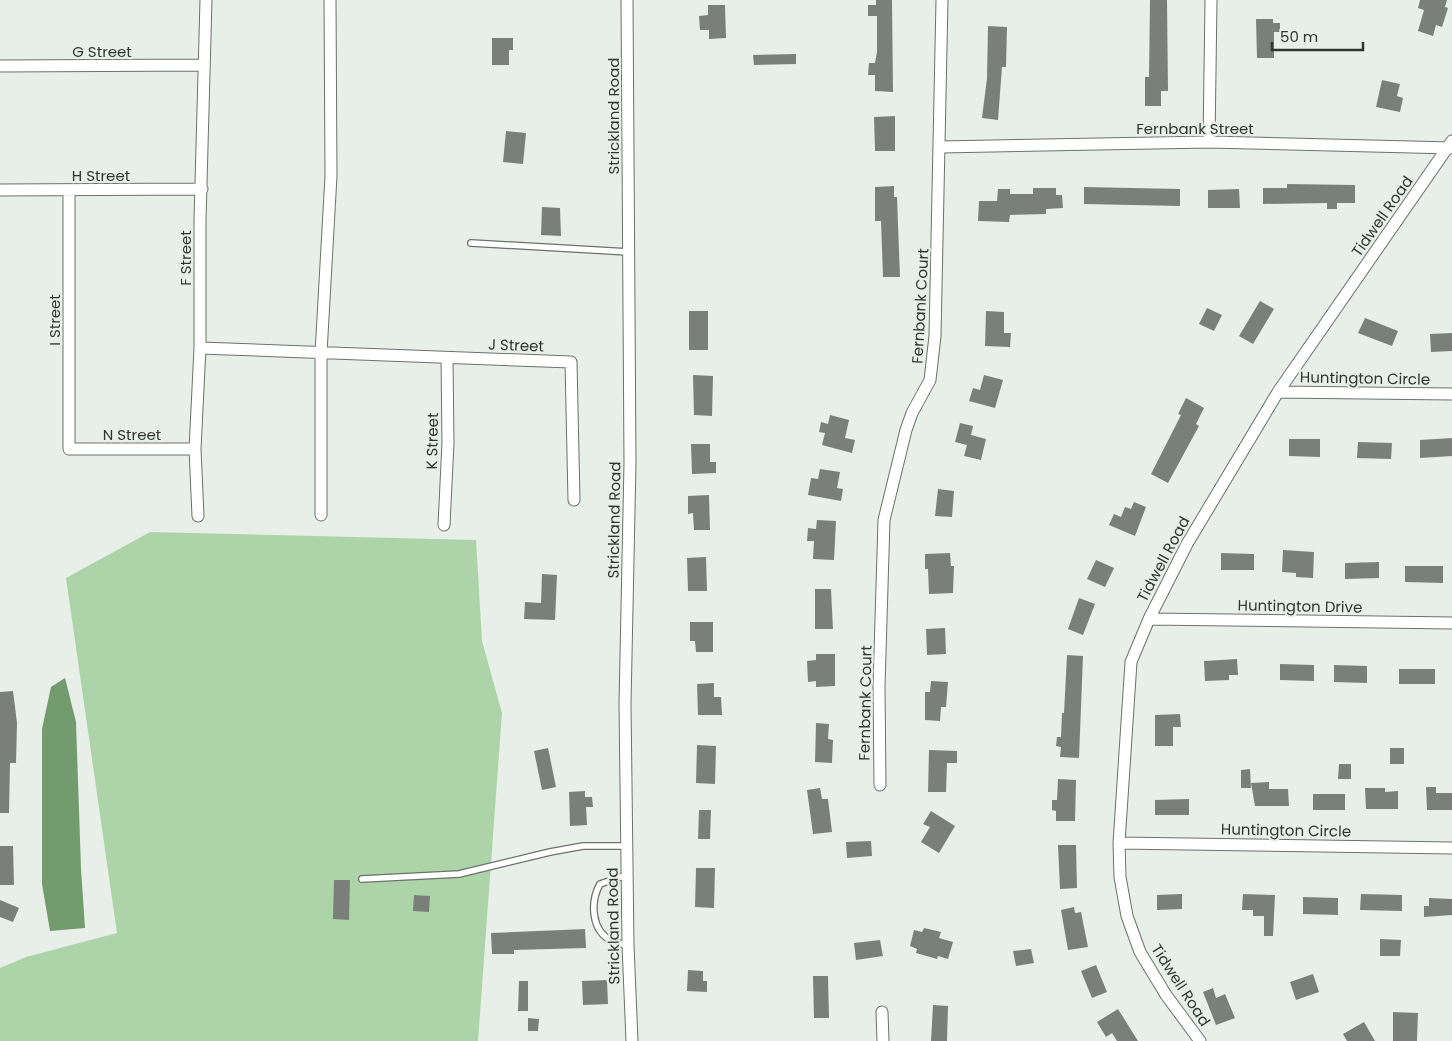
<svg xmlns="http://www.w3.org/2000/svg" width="1452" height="1041" viewBox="0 0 1452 1041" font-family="Poppins,sans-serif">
  <rect width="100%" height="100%" fill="#e8efe8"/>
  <path fill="#add4a9" d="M150 532 476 540 482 641 502 713 478 1041H0V968L26 957 117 933 66 578Z"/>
  <path fill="#729b6e" d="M65 678 76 722 81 869 85 928 50 931 42 884V729L51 687Z"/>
  <path fill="#7a8079" d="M876 0H892L893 92 875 91V75H868L869 63H875L877 52V16H868V5H876Z
    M1150 0H1167L1168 91H1161V106H1145V77H1149Z
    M1420 0H1447L1445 7 1448 8 1442 27 1436 25 1433 36 1418 31 1424 10 1418 8Z
    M708 5H725L726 38 709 39V30H700L699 16 708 15Z
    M1256 19H1273V23H1280V32H1274V58H1257Z
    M988 26 1007 27 1006 67H1002L998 120 982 118 987 78Z
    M492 38H513V50H509V65H492Z
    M796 54V64L754 65 753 55Z
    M1382 80 1400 84 1397 96 1403 98 1400 112 1376 107Z
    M895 116V151H875L874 117Z
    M506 131 526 133 523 164 503 162Z
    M1287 184 1355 185V203H1337V209H1327V203L1263 204V188H1287Z
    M894 186V197H897L900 277H883L881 221H875V187Z
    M1084 187 1180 189V206L1084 204Z
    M1033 188H1056V195H1062L1063 208 1046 209V214L1010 215 1009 222 978 221 979 201H997L998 189H1010V194H1033Z
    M1239 189 1240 208H1208V190Z
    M542 207 560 208 561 236 541 235Z
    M1260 301 1274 309 1253 344 1239 336Z
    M1207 308 1222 315 1214 331 1199 324Z
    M689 311H708V350H689Z
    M986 311 1004 312V333H1011L1010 347 985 346Z
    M1365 318 1398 331 1392 346 1358 333Z
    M1452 333V351L1431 352 1430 334Z
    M693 375 713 376 712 416 694 415Z
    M984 375 1003 380 995 408 969 401 973 388 980 390Z
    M1186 398 1204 408 1196 424 1199 426 1168 483 1151 474 1181 415 1178 414Z
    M830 415 849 420 845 438 855 440 852 453 822 445 825 433 819 432 821 422 828 424Z
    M960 423 973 426 971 435 986 439 981 460 964 456 967 445 955 442Z
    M1452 438V456L1420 458V440Z
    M1289 439H1320V457L1289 456Z
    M1358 442 1392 443 1391 459 1357 458Z
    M691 444H710V462H716V473L692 474Z
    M820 469 840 472 837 488 843 489 841 501 808 495 811 478 818 479Z
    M938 489 954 491 952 517 935 516Z
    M709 495 710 530H694L693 513 688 514V496Z
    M1134 502 1146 507 1135 536 1109 525 1114 514 1121 517 1125 507 1131 509Z
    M817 520 836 521 834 560 813 559 814 541H807L808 528 816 529Z
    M1283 550 1314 552 1313 578 1296 577V573L1282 572Z
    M950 553 951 566H954L953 593 929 594 928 569H925V554Z
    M1221 553 1254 554V570H1221Z
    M706 557 707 591H688L687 558Z
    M1096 560 1114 568 1105 587 1087 579Z
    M1379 562V578L1345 579V563Z
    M1405 566H1443V583L1405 582Z
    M542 574 557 575 555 620 524 619 525 602 541 603Z
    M815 589H831L833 629H815Z
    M1079 598 1095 604 1083 635 1068 629Z
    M690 622H713V652H696L695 641H690Z
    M945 628 946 654 927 655 926 629Z
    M816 654H835V686L816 687V681L808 682 807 661 816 660Z
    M1067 655 1083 656 1079 758 1060 757 1061 747 1056 746 1057 737H1061L1062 713H1064Z
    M1237 659 1238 675H1229V680L1205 681 1204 661Z
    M1280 664 1314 665V681L1280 680Z
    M1334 665 1367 666V683L1334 682Z
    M1399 669H1435V684H1399Z
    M931 681 948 682 946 707H941L940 721 925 720V692H930Z
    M714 683V697H721L722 715H698L697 684Z
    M13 691 17 723 16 763H10L9 813H0V692Z
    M1180 714 1181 727H1173V746H1155V715Z
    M816 723 829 724 828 739 833 740 832 763 815 762Z
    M697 745 716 746 715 784 696 783Z
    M548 748 556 787 542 790 534 751Z
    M1390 748H1404V764H1390Z
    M929 750 957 751V763H947L946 792H928Z
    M1339 764H1351V779H1338Z
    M1250 769 1251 788H1241V770Z
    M1058 779 1076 780 1075 821H1056V811L1052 810V800H1057Z
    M1269 782V789H1288L1289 806H1255L1251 783Z
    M1426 787H1436V793H1452V810H1427Z
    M820 788 822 799H828L832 832 813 834 807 790Z
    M1365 788H1385V792L1398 791V809H1366Z
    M585 791V797H592L593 807H586L587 825 570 826 569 792Z
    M1313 794H1345V810H1313Z
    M1189 799V815H1155V800Z
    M699 810H711L710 839H698Z
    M931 811 955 826 939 853 921 842 930 827 923 824Z
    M871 841 872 856 847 858 846 842Z
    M1058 845H1076L1077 888 1060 889Z
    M0 846H13L14 885H0Z
    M696 868H715L714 908 695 907Z
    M334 880H350L349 920 333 919Z
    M1182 894V909L1157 910V895Z
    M1243 894 1275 895 1273 936H1264V916H1253V910H1242Z
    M1361 894 1402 895V911L1360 910Z
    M414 895 430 896 429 912 413 911Z
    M1303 897 1338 898V915L1303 914Z
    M1429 898 1452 899V915L1424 917V906H1429Z
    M0 900 19 908 13 922 0 917Z
    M1074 907 1075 913 1081 912 1088 947 1068 950 1061 910Z
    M924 928 941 932 939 938 953 942 948 959 938 956 937 959 916 953 917 949 910 946 914 930 922 932Z
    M585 929 586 948 514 950V954H492L491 933Z
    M1380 939 1401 940 1400 956H1380Z
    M880 940 883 956 856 960 854 943Z
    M1031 949 1034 963 1016 966 1013 951Z
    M1096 965 1107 992 1092 998 1081 971Z
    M688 970 703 971V981H707V992L687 991Z
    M1313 974 1319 992 1296 1000 1290 982Z
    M813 976H828L829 1018H814Z
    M607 980 608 1004 583 1005 582 981Z
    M519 981H528V1011H518Z
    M1213 988 1216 998 1225 994 1235 1018 1216 1025 1203 992Z
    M933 1005 948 1006 947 1041H931Z
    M1118 1009 1138 1041H1117L1112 1033 1106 1037 1097 1022Z
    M1393 1012 1418 1013 1417 1041H1393Z
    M528 1018 539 1019 538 1031H528Z
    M1364 1022 1375 1041H1347L1343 1034Z"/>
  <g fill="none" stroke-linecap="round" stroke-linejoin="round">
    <defs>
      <path id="service" d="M471 243 629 252
        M627 875 600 884C590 902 591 931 612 941 617 943 623 944 628 945
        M362 879 459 874 550 852 583 846H626"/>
      <path id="minor" d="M627 0 630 463 625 704 628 945 632 1041
        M0 66 204 65
        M1209 142 1211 0
        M941 147 1209 142 1452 148
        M0 190 202 189
        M69 190V449H195
        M200 348 571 362 574 500
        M1278 392 1452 394
        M321 515V353L331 176 330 0
        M198 516 195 449 200 348V220L206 0
        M444 525 448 443 447 358
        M1149 619 1452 623
        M880 785 879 686 884 520 906 430 912 413 930 380 935 336 942 0
        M1119 843 1452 848
        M882 1012 883 1041
        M1200 1041 1166 995 1140 952 1127 916 1120 877 1119 843 1131 662 1149 619 1187 544 1278 392 1452 141"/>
    </defs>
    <use href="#service" stroke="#6b716b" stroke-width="8"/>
    <use href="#minor" stroke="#6b716b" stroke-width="13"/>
    <use href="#service" stroke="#fff" stroke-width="5.5"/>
    <use href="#minor" stroke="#fff" stroke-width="11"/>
  </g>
  <g text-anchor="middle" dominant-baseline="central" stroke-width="4.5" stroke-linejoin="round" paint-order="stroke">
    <g font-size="15" fill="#313431" stroke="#e8efe8">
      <text x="102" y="51">G Street</text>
      <text transform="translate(613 116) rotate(-90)">Strickland Road</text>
      <text x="1195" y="128">Fernbank Street</text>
      <text x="101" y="175">H Street</text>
      <text transform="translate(1382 216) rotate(-55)">Tidwell Road</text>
      <text transform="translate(185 258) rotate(-90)">F Street</text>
      <text transform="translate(920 306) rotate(-87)">Fernbank Court</text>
      <text transform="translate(54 320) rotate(-90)">I Street</text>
      <text transform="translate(516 345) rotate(2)">J Street</text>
      <text transform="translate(1365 378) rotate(1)">Huntington Circle</text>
      <text x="132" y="434">N Street</text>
      <text transform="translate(432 441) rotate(-89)">K Street</text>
      <text transform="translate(614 520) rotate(-89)">Strickland Road</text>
      <text transform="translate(1163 559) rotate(-62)">Tidwell Road</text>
      <text transform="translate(1300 606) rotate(1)">Huntington Drive</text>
      <text transform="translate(865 703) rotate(-89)">Fernbank Court</text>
      <text transform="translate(1286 830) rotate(1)">Huntington Circle</text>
      <text transform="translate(613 926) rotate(-91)">Strickland Road</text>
      <text transform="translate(1181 985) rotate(57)">Tidwell Road</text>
    </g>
  </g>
  <path d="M1272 42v8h91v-8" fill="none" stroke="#313431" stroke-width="2.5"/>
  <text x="1280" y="42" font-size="15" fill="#313431" stroke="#e8efe8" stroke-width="4" paint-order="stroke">50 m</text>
</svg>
